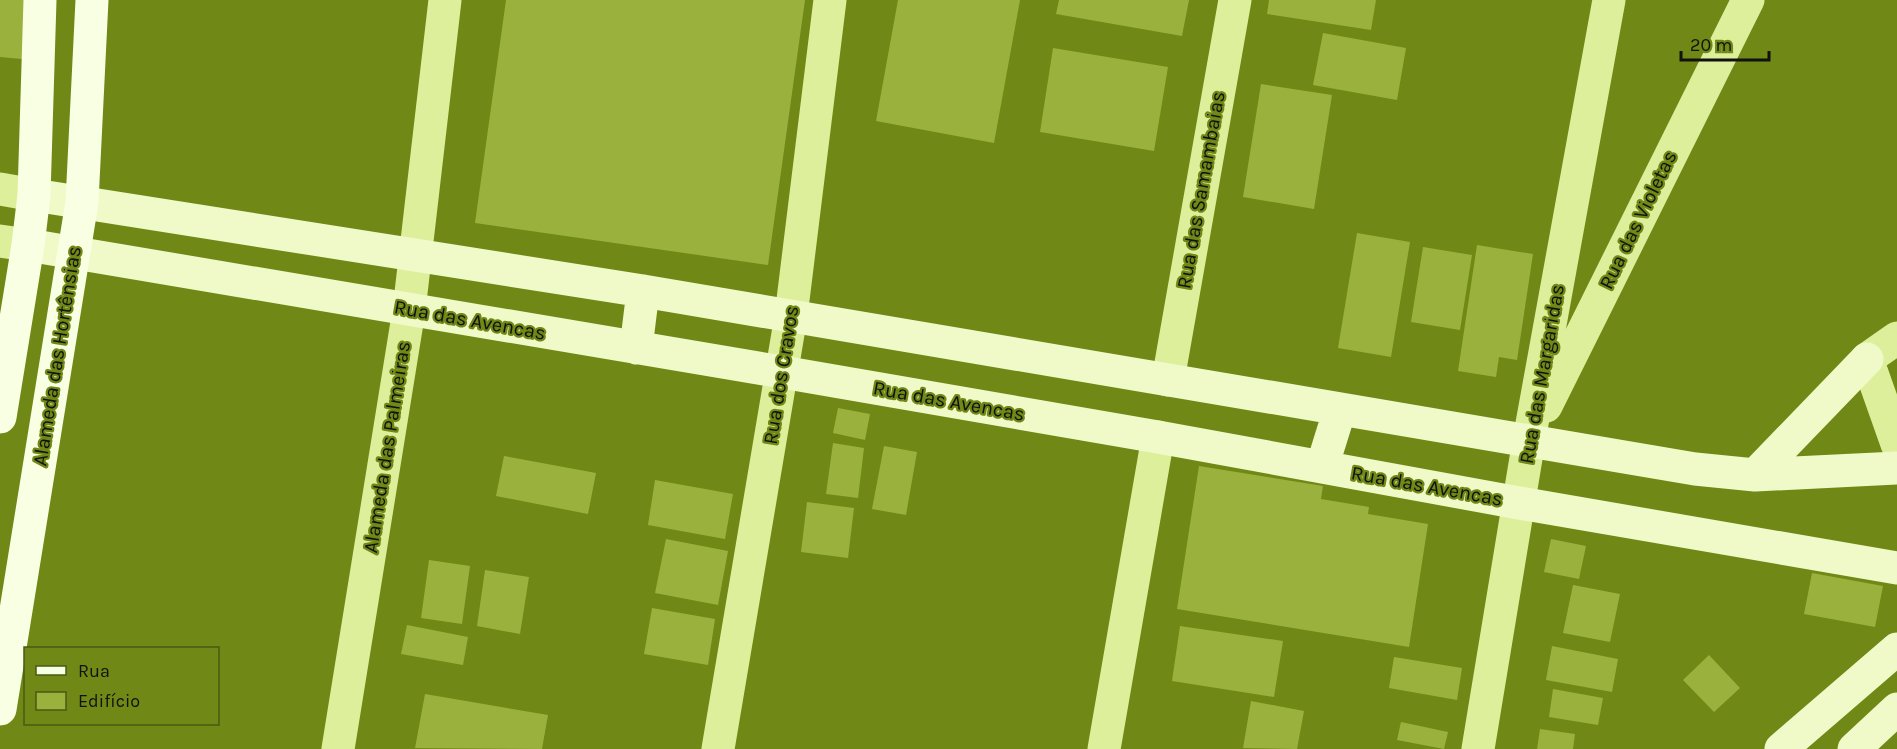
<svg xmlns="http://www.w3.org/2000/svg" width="1897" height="749" viewBox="0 0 1897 749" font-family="Karla,sans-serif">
  <rect width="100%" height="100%" fill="#708815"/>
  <path fill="#9ab23d" d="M0 0H28L22 59 0 57Z
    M506 0H805L768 265 475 223Z
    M898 0H1020L994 143 876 121Z
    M1059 0H1189L1182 36 1056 14Z
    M1269 0H1376L1371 30 1267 14Z
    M1323 33 1406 48 1397 100 1313 85Z
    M1053 48 1168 67 1154 151 1040 132Z
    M1261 84 1332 95 1314 209 1243 197Z
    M1357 233 1410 242 1391 357 1338 348Z
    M1477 245 1533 254 1517 360 1499 357 1496 377 1458 371Z
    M1423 247 1472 255 1460 330 1411 322Z
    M838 408 870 414 865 440 833 433Z
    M833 443 864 448 858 498 826 494Z
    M884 446 917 452 906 515 872 509Z
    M504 456 596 473 588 514 496 496Z
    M1199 466 1323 486 1321 499 1369 507 1368 514 1428 524 1409 647 1177 609Z
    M655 480 733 494 725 539 648 525Z
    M807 502 854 508 848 558 801 552Z
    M666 539 728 551 718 605 655 593Z
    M1551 539 1586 546 1579 579 1544 572Z
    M429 560 470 566 462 624 421 618Z
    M485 570 529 577 520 634 477 626Z
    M1812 573 1883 586 1875 627 1804 614Z
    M1573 585 1620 594 1610 642 1563 633Z
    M652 608 715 619 708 665 644 654Z
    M407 625 468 637 463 665 401 654Z
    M1180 626 1283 641 1274 697 1172 681Z
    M1552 646 1618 659 1612 692 1546 680Z
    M1709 655 1740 688 1714 712 1683 680Z
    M1394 657 1462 668 1457 700 1389 688Z
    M1553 689 1603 698 1598 725 1549 717Z
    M425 694 548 715 542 749 415 748Z
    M1251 701 1304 711 1297 749 1243 748Z
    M1401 722 1448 732 1444 749 1397 740Z
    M1540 729 1575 734 1573 749H1537Z"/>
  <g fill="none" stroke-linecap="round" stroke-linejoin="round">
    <path stroke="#deef9b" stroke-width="33" d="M0 189 34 195
      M0 241 28 245
      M1897 338 1867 359 1897 444
      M1168 380 1235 0
      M1546 406 1748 0
      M338 749 409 310 445 0
      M718 749 791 316 830 0
      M1104 749 1158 437
      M1478 749 1529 440 1609 0"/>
    <path stroke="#f0fac9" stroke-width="33" d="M34 195 643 291 1695 469 1755 475 1897 468
      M28 245 782 372 1158 437 1519 503 1897 568
      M636 348 643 291
      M1322 467 1340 409
      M1755 475 1867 359
      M1781 749 1897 649
      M1854 749 1897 709"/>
    <path stroke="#f8ffe3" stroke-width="33" d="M0 417 28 245 34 195 40 0
      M0 709 82 202 92 0"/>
  </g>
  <g text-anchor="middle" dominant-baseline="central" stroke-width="4.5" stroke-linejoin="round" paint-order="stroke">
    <g font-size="20" fill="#111" stroke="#708815">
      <text transform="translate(1201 190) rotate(-80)">Rua das Samambaias</text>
      <text transform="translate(1638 220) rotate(-64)">Rua das Violetas</text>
      <text transform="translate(470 320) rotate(10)">Rua das Avencas</text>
      <text transform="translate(57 356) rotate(-81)">Alameda das Hortênsias</text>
      <text transform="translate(1542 374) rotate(-80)">Rua das Margaridas</text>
      <text transform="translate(781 375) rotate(-81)">Rua dos Cravos</text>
      <text transform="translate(949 401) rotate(10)">Rua das Avencas</text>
      <text transform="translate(387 447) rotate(-81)">Alameda das Palmeiras</text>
      <text transform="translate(1427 486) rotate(10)">Rua das Avencas</text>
    </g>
  </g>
  <rect x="24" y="647" width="195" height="78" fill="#708815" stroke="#4a5813" stroke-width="1.5"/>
  <rect x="36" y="666" width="30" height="9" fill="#f8ffe3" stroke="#4a5813" stroke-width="1.5"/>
  <text x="78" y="677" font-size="18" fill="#111111">Rua</text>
  <rect x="36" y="692" width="30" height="18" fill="#9ab23d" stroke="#4a5813" stroke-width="1.5"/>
  <text x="78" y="707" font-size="18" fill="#111111">Edifício</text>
  <path d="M1681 51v9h88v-9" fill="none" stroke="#111111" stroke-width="3"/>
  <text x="1690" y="51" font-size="18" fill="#111111" stroke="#708815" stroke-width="4.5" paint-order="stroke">20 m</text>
</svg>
